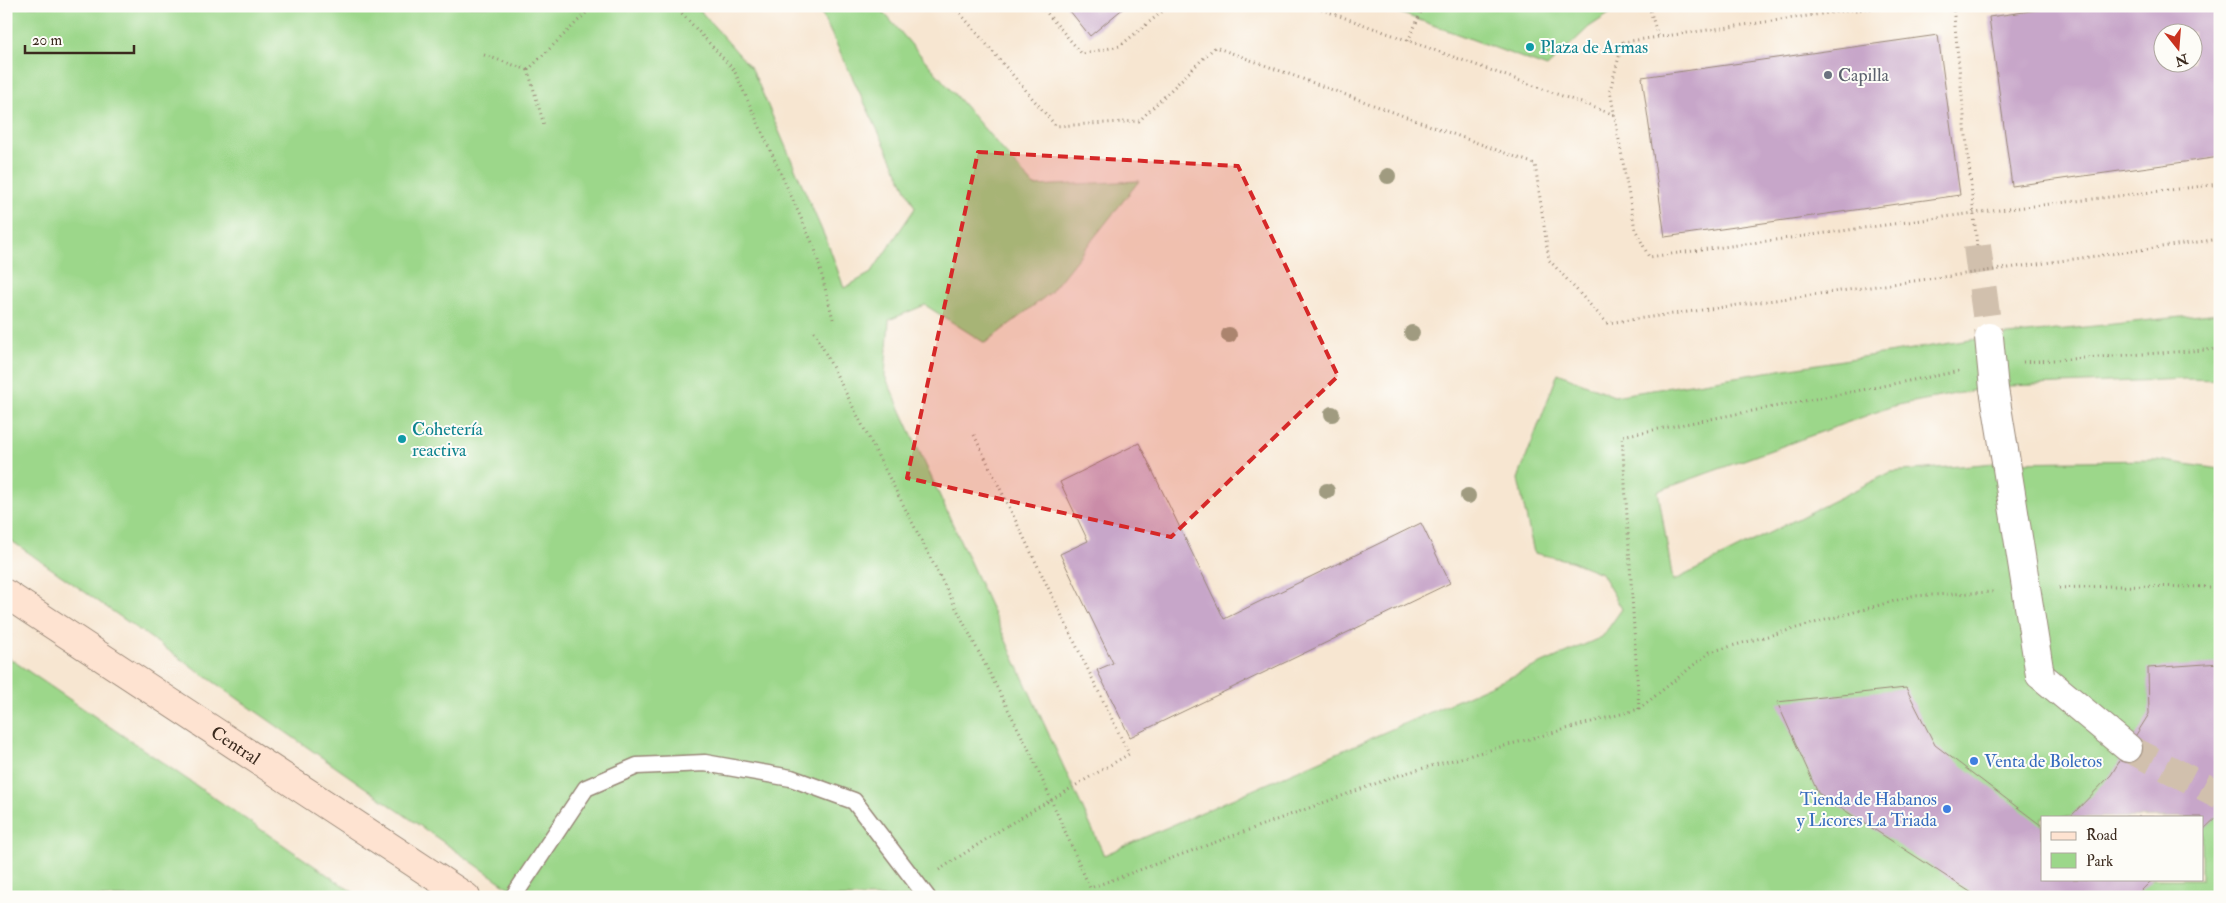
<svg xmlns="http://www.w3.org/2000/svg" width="2226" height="903" viewBox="0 0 2226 903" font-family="'IM FELL Double Pica',serif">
  <rect width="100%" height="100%" fill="#fdfcf7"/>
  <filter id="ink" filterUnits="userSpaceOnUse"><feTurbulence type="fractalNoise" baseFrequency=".02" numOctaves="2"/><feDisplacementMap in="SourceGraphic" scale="10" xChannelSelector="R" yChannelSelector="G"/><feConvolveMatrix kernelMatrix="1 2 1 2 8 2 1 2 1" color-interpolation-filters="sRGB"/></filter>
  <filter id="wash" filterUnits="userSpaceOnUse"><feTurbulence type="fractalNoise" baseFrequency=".0096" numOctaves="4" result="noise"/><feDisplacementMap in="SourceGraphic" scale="20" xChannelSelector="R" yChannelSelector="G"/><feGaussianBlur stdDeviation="1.12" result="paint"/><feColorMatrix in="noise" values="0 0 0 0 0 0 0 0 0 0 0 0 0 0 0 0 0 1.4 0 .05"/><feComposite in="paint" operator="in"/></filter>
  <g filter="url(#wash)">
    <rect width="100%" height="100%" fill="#f7e6d1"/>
    <path fill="#9cd78a" stroke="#6c8054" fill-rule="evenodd" d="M6 6H696L752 69 830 249 844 288 871 273 915 208 818 6H878L1034 186 1139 181 1050 293 985 343 925 305 889 320 885 376 1104 855 1602 637 1622 609 1601 573 1571 561 1534 553 1518 479 1558 373 1614 396 1989 337 2220 313V380L2185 379 2009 386 1976 390 1893 406 1658 491 1673 581 1891 472 2006 462 2157 460 2220 469V897H522L6 537ZM2042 817H2202V879H2042Z
      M1381 6H1621L1589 27 1547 67Z
      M6 656 360 897H6Z"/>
    <g id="blocks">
      <path fill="#c7a6c9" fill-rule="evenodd" d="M1066 6H1126L1090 36Z
        M2066 6H2220V157L2012 186 1989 17ZM2164 32H2194V62H2164Z
        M1938 35 1960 195 1665 237 1642 77Z
        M1139 443 1224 619 1421 523 1450 583 1130 737 1097 670 1113 663 1060 554 1088 541 1060 482Z
        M2220 663V814L2202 831V817H2070L2111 775 2149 714 2148 668Z
        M1906 688 1935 745 2042 826V879H2153L2135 897H1978L1818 793 1777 702Z"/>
    </g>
  </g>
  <g filter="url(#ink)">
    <use href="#blocks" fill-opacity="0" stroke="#998878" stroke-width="1"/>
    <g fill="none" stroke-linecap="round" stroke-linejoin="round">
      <path stroke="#d1c0ad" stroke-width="28" stroke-dasharray="28 14" stroke-linecap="butt" d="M1977 246 1989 337
        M2128 748 2220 795"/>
      <defs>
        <path id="lane" d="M513 897 586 788 637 766 705 763 791 778 854 801 927 897"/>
        <path id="street" d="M1994 389 2006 462
          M2040 675 2128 748"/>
        <g id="secondary">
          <path id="s1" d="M6 594 466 897"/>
        </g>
      </defs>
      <use href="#lane" stroke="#998878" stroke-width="19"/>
      <use href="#street" stroke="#998878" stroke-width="30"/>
      <use href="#secondary" stroke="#998878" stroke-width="30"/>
      <path stroke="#998878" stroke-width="3" stroke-dasharray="1 4" stroke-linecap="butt" d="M675 6 734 70 815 249 833 319
        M954 6 1056 126 1139 121 1215 47 1535 164 1549 260 1607 323 2220 239
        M1041 6 1082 54 1120 46 1169 6
        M1312 6 1615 115
        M1649 6 1658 37
        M1896 6 1836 12 1623 42 1610 90 1635 229 1649 257 1974 213 2220 184
        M1953 6 1977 246
        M1408 41 1424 6
        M484 55 528 70
        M528 70 593 6
        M528 70 544 125
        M814 331 1030 752 1090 888 1402 774 1639 709 1710 652 1912 596 1993 592
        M2023 362 2220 349
        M974 435 1129 754 1073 787
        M2059 588 2110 586 2220 587
        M1639 709 1622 436 1960 371
        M939 870 1008 825"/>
      <use href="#lane" stroke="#fff" stroke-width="16"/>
      <use href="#street" stroke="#fff" stroke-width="28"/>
      <use href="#secondary" stroke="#fee3d1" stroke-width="28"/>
      <defs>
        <path id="street-bridge" d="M1989 337 1994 389
          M2006 462 2040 675"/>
      </defs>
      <use href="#street-bridge" stroke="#998878" stroke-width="30" stroke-linecap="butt"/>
      <path stroke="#998878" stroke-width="3" stroke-dasharray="1 4" stroke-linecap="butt" d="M1008 825 1073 787"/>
      <use href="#street-bridge" stroke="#fff" stroke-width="28"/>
    </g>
    <g fill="#a09b80">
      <circle cx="1388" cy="176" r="8"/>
      <circle cx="1412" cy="333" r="8"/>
      <circle cx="1229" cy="335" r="8"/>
      <circle cx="1332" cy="414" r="8"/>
      <circle cx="1327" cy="491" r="8"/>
      <circle cx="1468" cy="496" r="8"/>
    </g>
  </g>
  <path fill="#d62828" fill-opacity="0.2" stroke="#d62828" stroke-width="4" stroke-dasharray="10 6" stroke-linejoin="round" d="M978 152 1238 166 1338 376 1171 537 907 478Z"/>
  <g fill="#0f9aa8" stroke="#fdfcf7" stroke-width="2">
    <circle cx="1530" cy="47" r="5"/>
    <circle cx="402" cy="439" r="5"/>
  </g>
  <circle fill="#6b7280" stroke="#fdfcf7" stroke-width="2" cx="1828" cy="75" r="5"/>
  <g fill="#3f7fe0" stroke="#fdfcf7" stroke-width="2">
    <circle cx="1974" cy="761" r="5"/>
    <circle cx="1947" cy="809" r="5"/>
  </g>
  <g text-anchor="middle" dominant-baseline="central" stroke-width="4" stroke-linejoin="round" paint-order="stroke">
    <g font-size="18" fill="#0d838f" stroke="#fdfcf7" text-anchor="start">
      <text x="1540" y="47">Plaza de Armas</text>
      <text x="412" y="429">Cohetería<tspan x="412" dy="21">reactiva</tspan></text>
    </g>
    <g font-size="18" fill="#5b616d" stroke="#fdfcf7" text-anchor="start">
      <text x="1838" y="75">Capilla</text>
    </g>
    <g font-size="18" fill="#3b2a1e" stroke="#fdfcf7">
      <text stroke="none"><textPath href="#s1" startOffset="275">Central</textPath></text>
    </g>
    <g font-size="18" fill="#366cbe" stroke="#fdfcf7" text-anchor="start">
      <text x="1984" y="761">Venta de Boletos</text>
      <text x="1937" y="799" text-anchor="end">Tienda de Habanos<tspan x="1937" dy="21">y Licores La Triada</tspan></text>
    </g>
  </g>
  <rect width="2226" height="903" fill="none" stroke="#fdfcf7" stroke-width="25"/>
  <rect x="2041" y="816" width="162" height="65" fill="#fdfcf7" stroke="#afa8a0"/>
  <rect x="2051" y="832" width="25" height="8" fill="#fee3d1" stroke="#afa8a0"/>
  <text x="2086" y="840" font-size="15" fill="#3b2a1e">Road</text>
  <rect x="2051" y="853" width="25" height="15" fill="#9cd78a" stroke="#afa8a0"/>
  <text x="2086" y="866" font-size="15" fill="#3b2a1e">Park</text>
  <g transform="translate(2178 48) rotate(163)"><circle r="24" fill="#fdfcf7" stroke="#afa8a0"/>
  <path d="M0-4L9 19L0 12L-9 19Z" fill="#c8321e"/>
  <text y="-8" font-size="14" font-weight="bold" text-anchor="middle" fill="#3b2a1e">N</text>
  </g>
  <path d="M25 45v8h109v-8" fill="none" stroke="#3b2a1e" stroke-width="2.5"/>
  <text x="32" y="45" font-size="15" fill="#3b2a1e" stroke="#fdfcf7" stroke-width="4" paint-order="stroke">20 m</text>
</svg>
